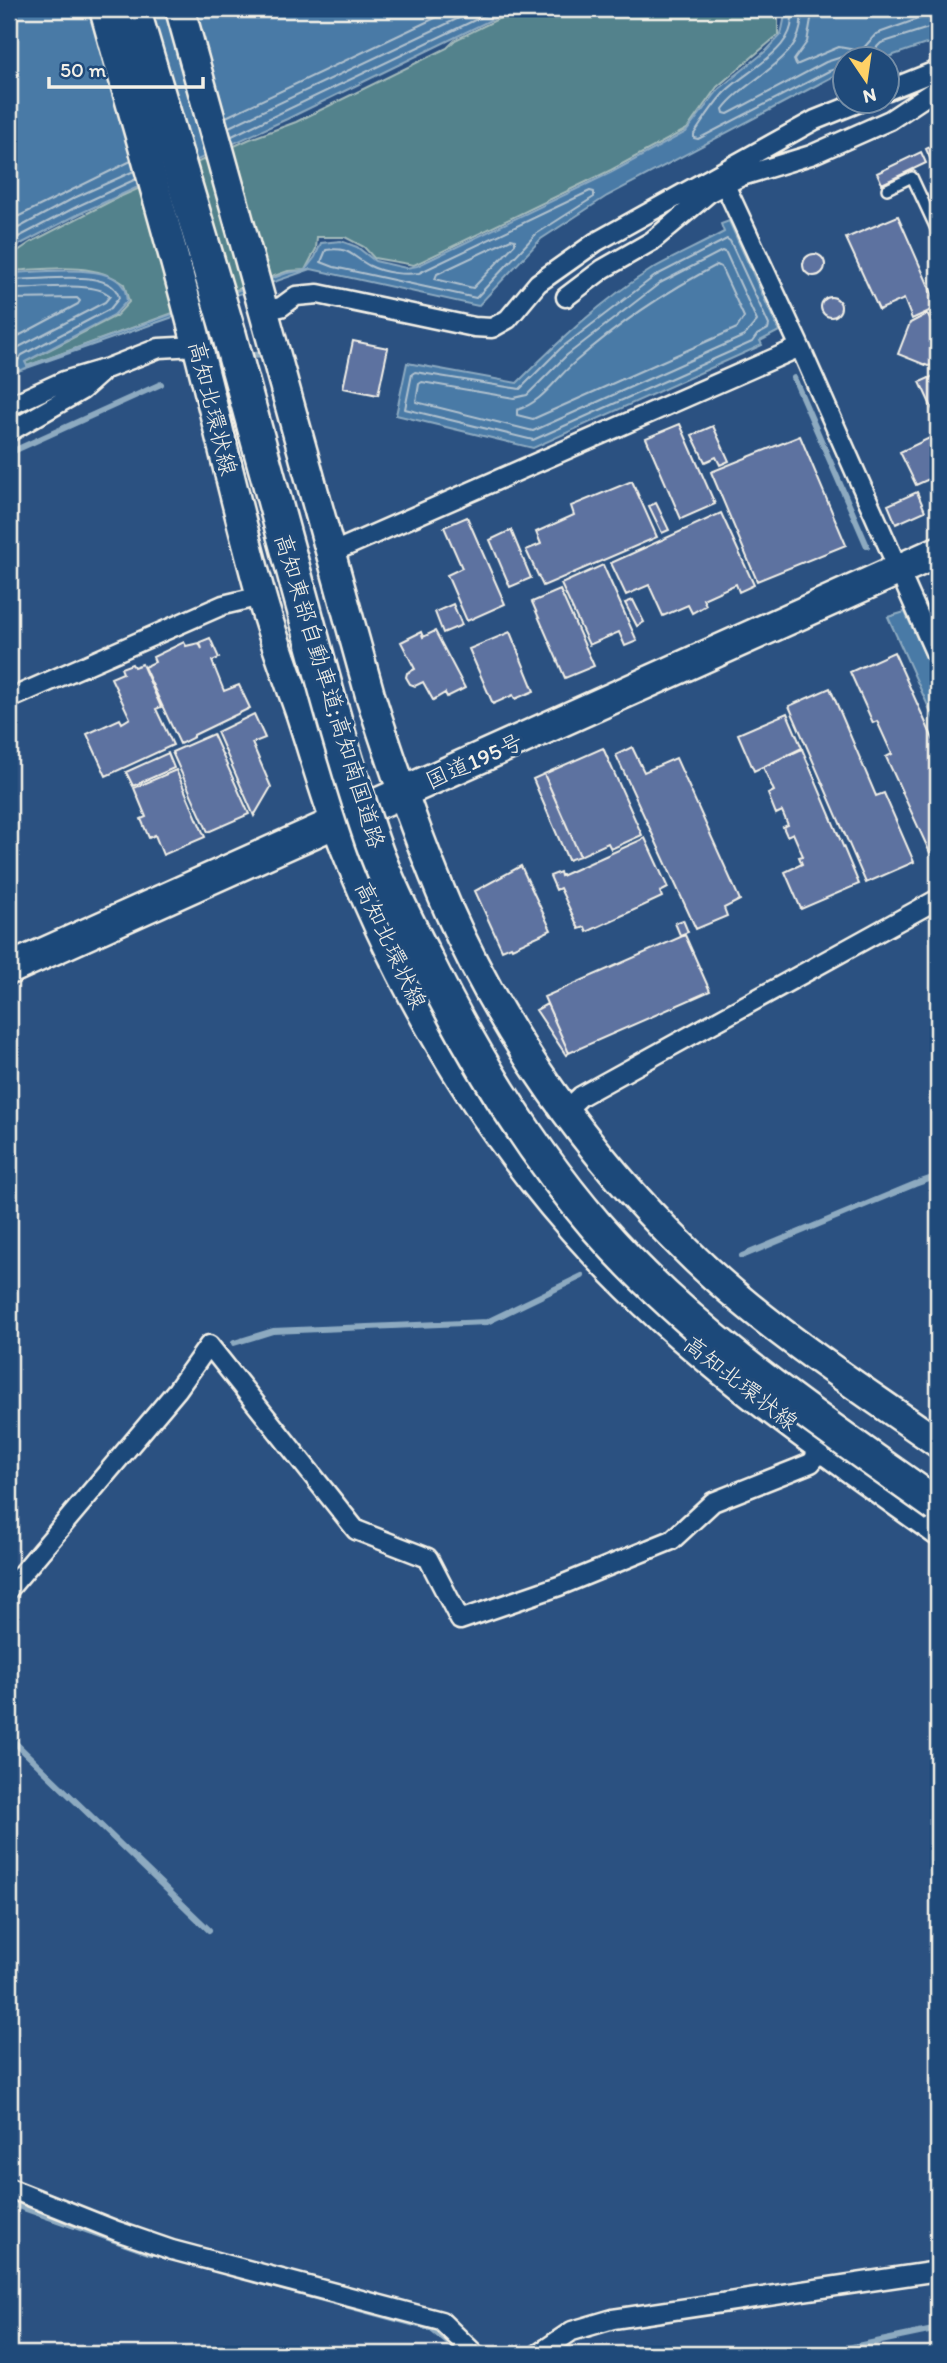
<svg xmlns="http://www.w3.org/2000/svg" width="947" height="2363" viewBox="0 0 947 2363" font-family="Itim,'Klee One',sans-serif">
  <rect width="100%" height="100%" fill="#2b5181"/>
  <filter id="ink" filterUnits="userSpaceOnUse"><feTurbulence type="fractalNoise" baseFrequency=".0143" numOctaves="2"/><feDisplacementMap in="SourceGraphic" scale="14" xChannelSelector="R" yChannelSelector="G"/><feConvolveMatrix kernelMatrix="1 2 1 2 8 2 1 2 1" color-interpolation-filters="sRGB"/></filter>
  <g filter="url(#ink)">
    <path fill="#53828c" stroke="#a4baba" stroke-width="2" d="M570 9H774L778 17V35L717 87 687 129 611 170 414 265 374 258 364 247 345 237H317L316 249 305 270 288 271 27 366 25 362 116 316 129 302 124 284C93 261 48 269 11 271L10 261 15 253 31 242 115 199 250 139 296 122 447 48 455 40 506 15C515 14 520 20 529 20 542 19 557 12 570 9Z"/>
    <path fill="#497aa6" stroke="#8daac0" stroke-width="2" d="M9 9H560L529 17 515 12 505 13 287 119 81 213 9 250Z
      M783 9H938V40L882 59 846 60 845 72 832 77 607 196 541 239 478 306 311 269 9 374V270L12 273C36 272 107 263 122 285 126 289 126 296 127 301L114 315 25 362 27 366 287 273 305 270 315 257 321 243 341 241 357 247 375 261 406 268 417 266 612 172 686 132 719 89 767 50 781 35 785 15Z
      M729 221 779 331 760 341 762 345 533 448 396 415 407 363 517 383C558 342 602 300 652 269 675 256 700 245 724 232L721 224Z
      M905 612 938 683V728L888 617Z"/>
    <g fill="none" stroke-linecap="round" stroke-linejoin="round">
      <path stroke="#b0c1ce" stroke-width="2" d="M790 9C803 47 744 71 723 94 712 106 703 121 694 134V138L698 139 829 71 846 66
        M800 9C811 58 746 77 723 109L724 113 728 114 826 62 842 57 853 60
        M811 9V19L807 42 794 60 796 65 839 47 861 51 876 34 929 15 938 14
        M872 60 874 50 881 43 938 25
        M226 117 454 9
        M229 127 478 9
        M232 136 498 9
        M590 191 594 192V197L536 234 476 298 334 267 321 262 326 250C349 246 352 257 370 266 384 273 404 275 419 273Z
        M9 221 131 161
        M9 233 74 198 134 171
        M511 239 515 240V244L473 288 435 279 437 274Z
        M727 239 730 241 769 325 768 329 757 335 752 342 533 440 405 409 412 374 415 372 520 389 561 348 655 276Z
        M9 242 78 206 136 179
        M722 251 726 253 757 321 744 336 533 431 416 402 419 384 422 382 514 398 527 395 567 355 660 283Z
        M717 265 721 267 744 317 737 328 533 419 517 415V410C542 403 556 378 575 362 619 323 665 292 717 265Z
        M9 279C34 283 113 265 119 298L110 309 22 355 16 363 9 367
        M9 289C31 290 95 279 110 296L105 302 17 348 9 357
        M9 299 77 298 80 301 78 304 9 341"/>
      <path stroke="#8daac0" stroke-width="6" d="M246 356 263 354
        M794 378 867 546
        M9 453 161 384
        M742 1256 915 1184 938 1176
        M234 1343 273 1331 487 1322 582 1276
        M9 1737 209 1930
        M9 2203 151 2253H159
        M253 2280 430 2328 462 2354
        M831 2354 843 2349 938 2329"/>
    </g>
    <path fill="#5d72a0" stroke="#f4f1e8" stroke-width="2" d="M938 143V176L926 149Z
      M921 152 926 163 882 184 877 173Z
      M898 216 938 307 912 319 904 299 879 310 846 238Z
      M803 265a11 11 0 1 1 22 0a11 11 0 1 1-22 0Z
      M821 307a10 10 0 1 1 20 0a10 10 0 1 1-20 0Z
      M927 314 938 333V368L936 364 928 366 898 354 910 323Z
      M353 341 388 348 378 395 343 388Z
      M938 374V421L920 382Z
      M680 424 715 504 681 519 646 438Z
      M713 426 729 461 720 465 716 457 705 462 692 435Z
      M938 434V475L916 485 900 452Z
      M800 436 846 545 757 581 711 472Z
      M632 481 657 537 543 586 526 550 541 544 536 532 574 515 571 506Z
      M917 492 925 511 896 524 888 505Z
      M656 503 669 530 662 533 649 506Z
      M721 513 754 585 739 592 736 584 703 599 706 605 692 613 688 605 663 616 649 585 626 595 611 563Z
      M467 517 505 604 467 621 447 575 462 568 444 527Z
      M511 530 531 578 510 587 490 540Z
      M603 565 637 641 625 646 619 632 589 645 561 584Z
      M560 590 594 666 565 678 532 602Z
      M633 600 644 622 637 626 625 603Z
      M453 604 462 625 443 633 435 612Z
      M435 631 465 688 447 697 445 693 433 700 423 682 415 686 410 684 406 677 407 673 415 669 401 642 421 632 423 637Z
      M510 632 534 691 515 699 513 695 493 704 469 649Z
      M210 638 219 658 212 661 224 691 239 685 250 708 194 735V737L180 744 144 667 155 662 153 657 184 642 186 646 199 643 202 649 200 642Z
      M894 652 938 750V852L931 855 886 757 892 754 877 721 873 723 850 672Z
      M132 664 134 667 142 664 161 707 156 709 173 745 106 776 87 734 120 719 122 723 130 718 111 678 123 673 121 668Z
      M830 688 876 796 884 793 914 862 866 883 789 706Z
      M787 713 802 748 754 771 738 734Z
      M254 714 265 738 252 743 271 787 254 816 217 732Z
      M213 734 249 814 208 832 172 752Z
      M632 747 644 772 676 758 740 900 724 908 727 916 696 929 616 755Z
      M603 748 642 835 611 849 608 843 580 856 544 774Z
      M802 749 859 884 801 909 785 872 802 864 799 857 803 856 793 833 787 836 783 827 788 825 782 811 776 814 768 794 774 791 763 767Z
      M168 753 174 768 133 786 126 772Z
      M176 770 205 837 163 855 155 835 149 838 141 819 146 817 134 788Z
      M544 774 580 856 568 860 533 779Z
      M645 838 668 888 660 892 662 897 587 932 585 927 579 929 560 888 556 890 550 876 560 872 561 876Z
      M521 866 551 930 512 948 511 946 502 950 475 891Z
      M683 920 688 932 680 935 675 923Z
      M685 935 710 991 569 1053 544 997Z
      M547 1004 569 1053 566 1055 536 1010Z"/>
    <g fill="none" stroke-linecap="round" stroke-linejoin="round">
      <defs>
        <path id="service" d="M887 189 912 177 938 233"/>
        <path id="minor" d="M888 90 938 70
          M720 174 800 347 938 659
          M566 297 603 269 652 241 710 192 742 176 811 155 890 120 938 88
          M265 310 281 307 296 296 318 294 474 327 492 328 508 319 538 283 596 242 815 120 860 102
          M9 406 64 381 108 368 159 348 197 346
          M9 432 82 390 100 374
          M331 553 800 347
          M9 699 223 605 261 596
          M565 1111 581 1096 938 899
          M9 1589 177 1390 209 1345 356 1530 428 1558 460 1620 559 1586 672 1540 713 1502 811 1463 824 1447
          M9 2188 117 2231 172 2250 441 2321 475 2354
          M538 2354 572 2331 613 2319 938 2271"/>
        <path id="primary" d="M104 9C133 113 164 217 191 321 215 411 235 503 260 592 271 633 286 672 300 712 312 749 323 787 336 824 395 981 480 1130 595 1253 695 1361 819 1446 938 1531
          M180 9 370 695C393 767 418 839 448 909 504 1036 587 1153 686 1250 761 1325 852 1382 938 1443"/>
        <path id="trunk" d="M9 969 938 552"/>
        <path id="motorway" d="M133 9 229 334"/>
      </defs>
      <use href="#service" stroke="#f4f1e8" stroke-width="14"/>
      <use href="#minor" stroke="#f4f1e8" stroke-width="23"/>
      <use href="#primary" stroke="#f4f1e8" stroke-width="33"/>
      <use href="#trunk" stroke="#f4f1e8" stroke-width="35"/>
      <use href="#motorway" stroke="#f4f1e8" stroke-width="38"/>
      <use href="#service" stroke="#1f4a7a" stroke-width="9"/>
      <use href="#minor" stroke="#1f4a7a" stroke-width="18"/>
      <use href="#primary" stroke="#1f4a7a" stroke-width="28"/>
      <use href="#trunk" stroke="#1f4a7a" stroke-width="30"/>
      <use href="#motorway" stroke="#1f4a7a" stroke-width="33"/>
      <defs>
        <path id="motorway-bridge" d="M229 334C254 425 279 517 304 609 325 686 346 765 372 841 386 881 406 920 425 958 472 1054 527 1146 597 1227 694 1338 819 1421 938 1506"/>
      </defs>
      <use href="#motorway-bridge" stroke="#f4f1e8" stroke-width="38" stroke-linecap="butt"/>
      <use href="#motorway-bridge" stroke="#1f4a7a" stroke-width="33"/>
    </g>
  </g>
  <g text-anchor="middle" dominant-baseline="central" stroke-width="7" stroke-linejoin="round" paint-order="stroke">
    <g font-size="23" fill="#f4f1e8" stroke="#1f4a7a">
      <text transform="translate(213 408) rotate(76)">高知北環状線</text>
      <text transform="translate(330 691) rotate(73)">高知東部自動車道;高知南国道路</text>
      <text transform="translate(474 761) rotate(-24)">国道195号</text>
      <text transform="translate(391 945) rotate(65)">高知北環状線</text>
      <text transform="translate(741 1383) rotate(38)">高知北環状線</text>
    </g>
  </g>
  <rect width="947" height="2363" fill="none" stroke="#1f4a7a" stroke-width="35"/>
  <rect x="18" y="18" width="912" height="2328" fill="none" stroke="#f4f1e8" stroke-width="2.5" filter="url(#ink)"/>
  <g transform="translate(866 80) rotate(167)"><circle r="33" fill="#1f4a7a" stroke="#748da6" stroke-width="2"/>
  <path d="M0-5L12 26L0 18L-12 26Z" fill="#ffd166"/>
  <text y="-10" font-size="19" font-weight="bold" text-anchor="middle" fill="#f4f1e8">N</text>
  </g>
  <path d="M49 77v10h154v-10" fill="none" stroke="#f4f1e8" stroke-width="3.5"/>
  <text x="60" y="77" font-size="21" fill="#f4f1e8" stroke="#1f4a7a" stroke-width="5" paint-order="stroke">50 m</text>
</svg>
